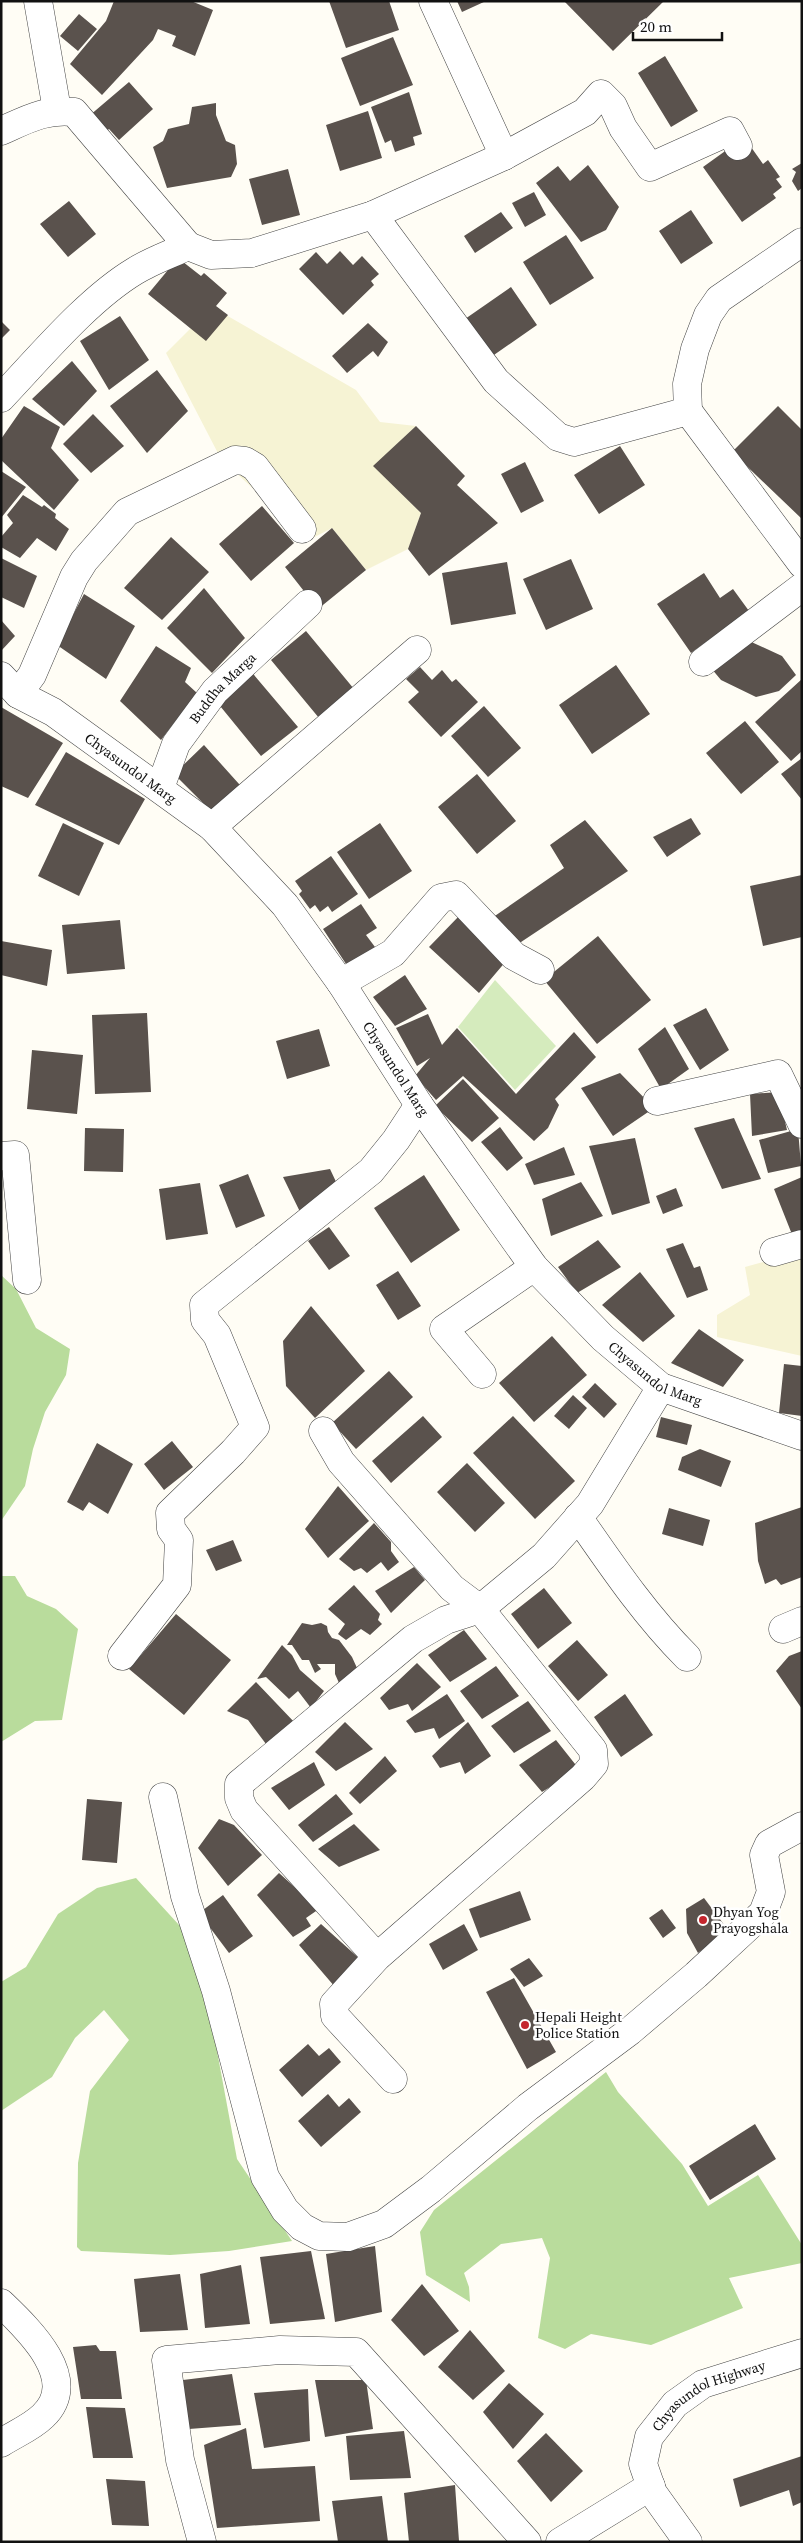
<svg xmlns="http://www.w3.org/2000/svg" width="803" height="2543" viewBox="0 0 803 2543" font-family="'Source Serif 4',serif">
  <rect width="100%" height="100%" fill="#fffdf5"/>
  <path fill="#f6f3d4" d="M212 307 356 390 380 422 416 426 374 466 421 513 408 549 366 570 332 528 303 543 274 508 221 459 166 353Z
    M802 1251V1356L717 1337V1315L750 1295 745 1267Z"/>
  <path fill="#d5ebbd" d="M495 980 556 1046 515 1090 458 1027Z"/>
  <path fill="#b9dc9c" d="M1 1275 16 1289 36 1328 70 1349 66 1375 45 1412 33 1449 25 1486 1 1521Z
    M1 1576H15L27 1596 56 1609 78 1629 62 1720 35 1721 1 1742Z
    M136 1878 180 1926 212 1993 217 2051 237 2159 292 2241 229 2251 170 2255 81 2251 77 2247 78 2163 90 2091 129 2040 104 2010 75 2038 52 2077 1 2111V1982L26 1967 58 1914 97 1888Z
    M606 2072 618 2092 682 2164 708 2206 758 2175 802 2245V2263L729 2278 743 2308 651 2345 591 2334 565 2349 538 2338 550 2258 542 2238 501 2244 464 2273 469 2287 470 2302 426 2275 420 2232 434 2210Z"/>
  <path fill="#5a524d" d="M114 1H191L213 10 195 56 172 46 176 36 158 29 153 40 102 95 70 64 106 21Z
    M329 1H389L399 30 346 48Z
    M457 1H486L462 12Z
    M564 1H664L613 51Z
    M79 14 97 29 78 51 60 36Z
    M393 37 413 85 360 106 341 58Z
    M665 56 698 111 671 127 638 73Z
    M129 82 153 109 119 140 109 129 104 133 89 116Z
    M409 92 422 134 413 137 415 145 395 152 391 140 385 143 371 107Z
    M216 103V115L226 141 235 145 237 164 231 177 167 188 153 147 163 141 168 129 189 124 192 107Z
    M368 111 382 158 340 171 326 125Z
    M751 147 763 164 768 160 780 177 776 179 782 187 773 194 776 198 742 222 703 167 728 149Z
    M802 163V188L798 191 792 181 796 172 792 169Z
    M588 165 619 207 606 230 581 242 536 183 558 166 570 181Z
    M288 169 300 215 262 225 249 179Z
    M534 192 546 215 525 227 512 203Z
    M69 201 96 234 68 257 40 224Z
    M691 210 713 243 681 264 659 231Z
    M501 212 513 228 475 253 464 236Z
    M566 235 594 278 550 305 523 262Z
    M340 251 353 265 362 256 379 274 371 281 374 285 343 315 299 269 316 252 327 264Z
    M178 258 201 276 204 273 227 293 216 306 228 315 206 341 148 294Z
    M511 287 537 325 491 357 465 319Z
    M120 316 149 360 109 390 80 341Z
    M1 321 10 330 1 339Z
    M368 323 388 342 378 357 373 351 347 373 332 356Z
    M72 361 97 391 64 426 32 399Z
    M157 370 188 411 147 453 110 406Z
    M24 406 60 427 51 448 79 480 54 510 1 460V439Z
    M778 406 802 430V519L732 452Z
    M93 414 124 446 91 473 63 444Z
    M416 426 465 476 457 485 498 523 429 576 408 549 421 513 373 466Z
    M620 446 645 485 599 514 574 475Z
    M525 462 544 501 521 513 501 474Z
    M1 471 26 487 1 518Z
    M23 495 42 507 44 505 56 514 55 518 69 529 56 551 37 538 20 558 1 547V537L13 523 7 515Z
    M262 506 294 543 251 581 219 544Z
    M332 528 366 570 318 609 285 567Z
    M171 537 209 572 162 620 124 588Z
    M1 558 37 576 24 608 1 597Z
    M571 559 593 609 546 630 523 579Z
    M507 562 516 614 451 625 442 573Z
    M704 573 720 598 733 589 749 611 691 653 657 604Z
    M204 588 245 638 212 673 167 628Z
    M84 594 135 626 106 679 57 645Z
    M1 620 15 636 1 651Z
    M306 631 354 689 319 718 271 660Z
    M747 640 782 656 796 675 779 691 756 697 721 680 711 668Z
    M156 646 191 668 185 682 197 693 161 740 120 701Z
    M616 665 650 714 592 754 559 705Z
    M420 667 432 680 442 670 452 682 456 679 478 702 441 737 408 702 419 692 406 679Z
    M249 669 298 727 261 756 216 701Z
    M802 679V751L791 761 755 722Z
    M484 706 521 748 488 777 451 736Z
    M1 707 63 743 28 798 1 786Z
    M745 721 779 762 741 794 706 753Z
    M204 745 248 794 218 818 174 774Z
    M66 752 145 799 119 845 35 805Z
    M802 758V800L781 774Z
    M477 774 516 821 477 854 438 807Z
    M691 818 701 834 667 857 653 837Z
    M585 820 628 871 512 948 489 920 564 868 550 845Z
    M63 823 104 843 79 896 38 876Z
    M380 823 412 871 369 899 337 852Z
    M331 856 358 894 332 912 328 906 320 912 315 905 310 909 299 894 302 891 295 881Z
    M802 875V937L763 946 750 886Z
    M361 904 377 928 366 935 378 951 350 970 323 929Z
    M460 915 507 960 479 993 429 947Z
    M120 920 125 969 67 974 62 925Z
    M598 936 651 1000 597 1044 544 980Z
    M1 941 52 950 47 986 1 975Z
    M405 975 427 1009 395 1026 373 997Z
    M706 1008 729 1050 700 1070 673 1025Z
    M147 1013 151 1092 95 1094 92 1015Z
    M428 1014 442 1045 457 1028 516 1094 574 1032 596 1057 555 1099 559 1105 548 1128 534 1141 463 1076 436 1100 415 1076 430 1058 417 1066 396 1028Z
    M665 1027 689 1069 661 1089 638 1049Z
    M319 1029 330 1066 287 1079 276 1041Z
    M32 1050 83 1055 77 1114 27 1109Z
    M620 1073 654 1108 613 1136 581 1088Z
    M463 1079 499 1118 472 1142 435 1106Z
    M778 1092 787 1130 752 1136 750 1094Z
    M734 1118 761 1179 722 1189 694 1128Z
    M500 1127 523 1158 507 1171 481 1142Z
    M85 1128 124 1129 123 1172 84 1171Z
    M798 1129 801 1166 768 1173 759 1140Z
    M635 1138 650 1203 612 1215 589 1146Z
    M564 1147 575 1175 534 1185 525 1164Z
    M330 1169 338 1186 303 1218 283 1177Z
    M248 1174 265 1216 236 1228 219 1185Z
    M424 1175 460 1230 411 1263 374 1208Z
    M802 1177V1240L795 1242 774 1189Z
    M581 1182 603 1216 551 1236 542 1199Z
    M200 1183 208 1234 166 1240 159 1189Z
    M676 1188 683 1206 663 1214 656 1196Z
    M329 1227 350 1256 329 1270 308 1241Z
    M598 1240 621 1267 577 1293 558 1267Z
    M683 1243 694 1268 700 1266 708 1290 687 1298 666 1249Z
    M398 1271 421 1306 398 1320 376 1285Z
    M640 1272 675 1316 643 1342 602 1305Z
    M311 1306 365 1371 315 1418 286 1386 283 1341Z
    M699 1329 744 1360 723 1387 671 1363Z
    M552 1336 587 1375 534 1422 499 1383Z
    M784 1364 802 1366V1416L779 1413Z
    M389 1371 413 1397 356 1449 332 1423Z
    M595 1383 617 1404 604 1418 582 1397Z
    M573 1395 587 1408 569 1429 554 1416Z
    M423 1416 442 1437 391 1483 372 1461Z
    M513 1416 575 1481 535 1519 473 1453Z
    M661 1417 692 1425 687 1445 656 1437Z
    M172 1441 193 1467 164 1490 144 1464Z
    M97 1443 133 1464 108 1514 89 1502 83 1511 67 1502Z
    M700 1449 731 1461 721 1487 678 1470 682 1457Z
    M467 1463 505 1503 475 1532 437 1492Z
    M338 1486 369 1521 328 1558 305 1529Z
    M802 1507V1577L781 1585 776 1579 765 1584 758 1561 755 1523Z
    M669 1508 710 1520 703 1546 662 1534Z
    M374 1523 391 1542V1551L399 1562 388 1571 381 1562 367 1573 361 1568 354 1571 339 1559Z
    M233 1540 242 1561 216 1571 206 1550Z
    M414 1567 425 1580 391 1613 375 1591Z
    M354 1585 380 1614 378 1620 382 1624 370 1635 361 1629 346 1640 338 1634 345 1624 328 1609Z
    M544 1588 572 1623 538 1649 511 1614Z
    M176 1614 231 1660 184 1715 129 1669Z
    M302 1623 312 1625 321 1623 327 1626 328 1632 332 1638 339 1640 352 1657 357 1668 339 1683 335 1674V1664H317L321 1669 315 1673 309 1660H302L292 1645H287Z
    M464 1630 487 1659 450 1682 428 1655Z
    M577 1640 608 1675 578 1701 548 1666Z
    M282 1645 292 1655 300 1670 324 1691 311 1708 298 1691 289 1699 266 1677 257 1679Z
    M802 1651V1709L776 1671 789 1656Z
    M417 1663 441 1687 412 1711 408 1704 389 1710 380 1698Z
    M496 1666 519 1696 482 1719 460 1691Z
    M256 1682 296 1724 266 1744 248 1720 227 1711Z
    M447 1694 465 1721 439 1739 434 1728 415 1733 406 1721Z
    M625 1694 653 1735 621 1757 594 1717Z
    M528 1701 551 1731 514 1753 491 1726Z
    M345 1722 373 1749 336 1771 315 1752Z
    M468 1722 491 1756 465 1774 460 1762 440 1768 432 1756Z
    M556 1740 579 1769 542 1792 519 1765Z
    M385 1756 397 1771 360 1804 349 1793Z
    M314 1762 325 1785 289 1810 271 1788Z
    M336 1794 353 1814 313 1842 298 1825Z
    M87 1799 122 1802 117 1863 82 1860Z
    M219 1819 234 1825 262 1855 228 1886 198 1848Z
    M354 1824 380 1850 339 1867 318 1849Z
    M279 1873 319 1909 306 1918 311 1926 293 1937 257 1895Z
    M520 1891 531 1920 480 1938 469 1909Z
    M223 1895 253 1936 229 1953 199 1913Z
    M704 1898 728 1930 698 1953 687 1933 686 1909Z
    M662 1909 676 1928 663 1938 649 1918Z
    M321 1924 361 1960 335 1987 299 1945Z
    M464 1924 478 1950 443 1970 429 1944Z
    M529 1958 543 1976 524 1987 510 1969Z
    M514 1978 556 2052 527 2069 486 1992Z
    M308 2044 319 2056 329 2048 341 2062 302 2097 279 2070Z
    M328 2094 339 2107 349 2098 361 2112 321 2147 298 2121Z
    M755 2124 776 2159 710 2200 689 2166Z
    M375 2246 382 2312 335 2322 326 2254Z
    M311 2251 325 2319 270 2324 260 2257Z
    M241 2265 250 2324 205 2328 200 2274Z
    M180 2274 188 2330 140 2332 134 2279Z
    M422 2284 459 2331 424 2356 391 2320Z
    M470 2330 505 2371 473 2400 438 2367Z
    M96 2345 100 2351H116L122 2399H81L73 2347Z
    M232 2374 241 2425 189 2429 183 2380Z
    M315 2380H366L373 2429 325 2437Z
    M509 2383 544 2414 513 2449 483 2412Z
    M308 2389 310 2441 264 2448 254 2393Z
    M86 2407 125 2408 133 2458H93Z
    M246 2428 252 2469 315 2466 320 2521 217 2528 204 2445Z
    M404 2431 411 2478 350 2480 346 2436Z
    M546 2433 583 2471 551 2502 517 2461Z
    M802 2456V2502L793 2506 789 2490 740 2507 733 2479Z
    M106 2479 145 2481 149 2526 112 2525Z
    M455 2485 459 2541 409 2542 404 2493Z
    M382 2496 388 2542H338L332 2501Z"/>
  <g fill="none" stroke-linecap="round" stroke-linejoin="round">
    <defs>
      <g id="minor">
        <path d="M38 1 57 110"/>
        <path d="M433 1 504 156"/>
        <path d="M1 131C28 119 45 109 74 112L188 246C171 254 151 261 135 271 87 300 40 357 1 398"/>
        <path d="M373 215 496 381 558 437 574 442 688 411 687 384 695 349 708 315 719 299 802 242"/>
        <path d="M188 246 211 255 252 253 373 215 504 156 585 112 601 94 613 106 623 128 650 167 730 131 738 146"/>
        <path d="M688 411 802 564"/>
        <path d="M703 662 802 587"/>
        <path id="s1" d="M1 676 18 694 53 712 212 827 285 905 341 983 419 1105 534 1267 603 1338 661 1387 802 1436"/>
        <path d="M18 694 32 675 74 577 84 561 127 512 235 460 245 461 255 467 302 529"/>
        <path id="s2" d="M160 788 176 744 215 691 308 604"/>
        <path d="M212 827 417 650"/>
        <path d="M341 983 393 953 441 898 456 895 514 956 540 970"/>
        <path d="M657 1101 778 1074 802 1124"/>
        <path d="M1 1156 15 1155 27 1280"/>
        <path d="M774 1252 802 1244"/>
        <path d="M482 1374 444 1329 534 1267"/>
        <path d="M323 1431 341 1462 452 1588 480 1609 544 1556 590 1504 661 1387"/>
        <path d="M578 1517C612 1566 645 1615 687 1657"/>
        <path d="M783 1629 802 1621"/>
        <path d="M122 1656 177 1585 179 1540 171 1529 170 1513 233 1452 255 1427 217 1335 205 1320 204 1305 371 1171 396 1140 419 1105"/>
        <path d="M163 1797 185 1896 216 1991 265 2177 285 2210 302 2227 319 2236 348 2237 384 2224 431 2189 528 2107 630 2031 696 1975 763 1913 771 1892 764 1855 769 1844 802 1826"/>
        <path d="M377 1957 244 1810 239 1798V1784L413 1639 446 1620 480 1609 593 1750 594 1764 583 1777 377 1957 334 2004 335 2016 393 2079"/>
        <path d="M1 2303C27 2328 82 2379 43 2416 32 2427 15 2434 1 2443"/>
        <path d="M202 2542 180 2460 166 2360 280 2350 356 2352 527 2542"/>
        <path d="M560 2542 651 2486"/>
        <path id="s3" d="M688 2542 653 2493 643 2464 649 2437 675 2404 703 2384 802 2353"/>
      </g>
    </defs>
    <use href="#minor" stroke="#444" stroke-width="29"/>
    <use href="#minor" stroke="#fff" stroke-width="28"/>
  </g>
  <g fill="#c4262e" stroke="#fff" stroke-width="2">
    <circle cx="703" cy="1920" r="5"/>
    <circle cx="525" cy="2025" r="5"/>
  </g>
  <g text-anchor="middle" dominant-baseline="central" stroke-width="5" stroke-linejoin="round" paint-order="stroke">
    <g font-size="14" fill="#111" stroke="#fff">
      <text stroke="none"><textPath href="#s2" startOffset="120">Buddha Marga</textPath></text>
      <text stroke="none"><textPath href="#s1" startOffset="160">Chyasundol Marg</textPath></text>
      <text stroke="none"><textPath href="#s1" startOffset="565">Chyasundol Marg</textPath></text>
      <text stroke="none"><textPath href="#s1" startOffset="970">Chyasundol Marg</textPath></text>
      <text stroke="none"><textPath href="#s3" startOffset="194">Chyasundol Highway</textPath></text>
    </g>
    <g font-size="14" fill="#111" stroke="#fff" text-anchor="start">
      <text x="713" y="1912">Dhyan Yog<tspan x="713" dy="16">Prayogshala</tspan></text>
      <text x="535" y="2017">Hepali Height<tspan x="535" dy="16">Police Station</tspan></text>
    </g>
  </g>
  <rect width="803" height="2543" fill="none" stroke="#111111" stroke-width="5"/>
  <path d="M633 32v8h89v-8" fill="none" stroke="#111111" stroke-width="2.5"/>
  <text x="640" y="32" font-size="15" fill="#111111" stroke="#ffffff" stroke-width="4" paint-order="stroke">20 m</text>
</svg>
